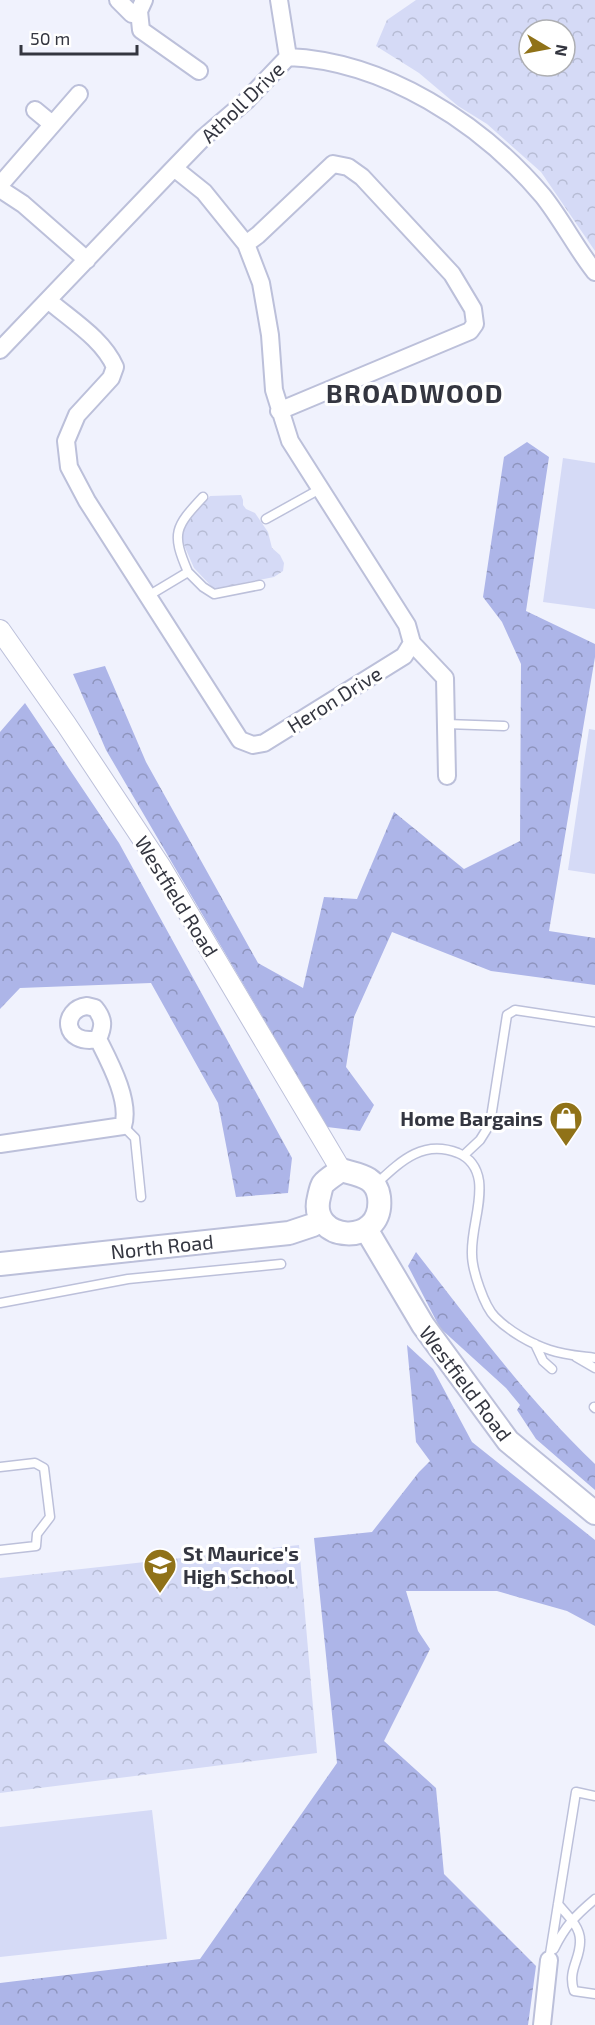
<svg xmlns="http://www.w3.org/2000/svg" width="595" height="2025" viewBox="0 0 595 2025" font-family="'Exo 2',sans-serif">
  <defs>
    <pattern id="forest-crowns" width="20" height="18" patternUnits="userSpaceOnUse" patternTransform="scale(1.5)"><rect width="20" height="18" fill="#adb5e8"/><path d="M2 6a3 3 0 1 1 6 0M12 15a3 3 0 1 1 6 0" fill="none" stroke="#8e94bd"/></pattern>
    <pattern id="park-crowns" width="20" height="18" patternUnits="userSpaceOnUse" patternTransform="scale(1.5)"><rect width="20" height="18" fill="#d5daf6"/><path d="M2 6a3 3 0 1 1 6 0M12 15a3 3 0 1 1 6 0" fill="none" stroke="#b7bcd4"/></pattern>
  </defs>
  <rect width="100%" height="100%" fill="#f0f2fd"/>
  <path fill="#d5daf6" d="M563 458 595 463V609L543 602Z
    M589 729 595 730V874L568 870Z
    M152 1810 167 1939 0 1957V1827Z"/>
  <path fill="url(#forest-crowns)" d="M527 442 549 457 526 611 595 644V657L549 931 595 938V985L491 971 392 932 354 1017 346 1067 374 1105 360 1131 327 1127 106 750 73 674 105 666 146 762 258 963 303 988 324 897 357 899 394 812 464 869 520 841 521 664 502 622 483 597 504 457Z
    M25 703 119 843 292 1158 288 1193 236 1197 218 1103 151 983 20 988 0 1009V732Z
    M416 1252C473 1325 528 1400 595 1464V1490L536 1439 517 1410 520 1405 506 1388 440 1328 408 1266Z
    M407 1345 433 1369 472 1442 595 1540V1626L567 1611 497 1591H406L418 1631 430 1649 384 1741 436 1788 444 1874 536 1966 528 2025H0V1983L200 1959 337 1763 314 1538 372 1532 419 1472 430 1461 416 1442Z"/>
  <path fill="url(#park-crowns)" fill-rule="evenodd" d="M416 0H595V251L541 172 487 124 458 106 419 73 376 46 387 20ZM529 30H565V66H529Z
    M241 495 243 500V505L246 509 255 513 268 532 272 548 280 555 284 563 283 571 274 577 214 589 194 568 181 538 183 528 210 496Z
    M299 1545 317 1753 0 1793V1578Z"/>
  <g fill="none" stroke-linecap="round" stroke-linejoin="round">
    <defs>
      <path id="service" d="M266 519 320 489
        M188 572C171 533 175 527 203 497
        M148 596 188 572 203 587 214 594 260 585
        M446 724 504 726
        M123 1126 135 1138 141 1197
        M464 1155 480 1140 490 1124 507 1015 515 1010 595 1022
        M375 1185C400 1162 422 1139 458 1153 470 1158 477 1168 479 1181 482 1205 471 1230 472 1254 472 1270 484 1306 495 1317 509 1331 531 1344 550 1350 564 1355 580 1356 595 1358
        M0 1303 128 1279 281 1264
        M535 1344 543 1361 552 1369
        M576 1357 595 1368
        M594 1407 595 1408
        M0 1467 35 1463 44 1468 50 1517 37 1534 36 1546 0 1550
        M558 1904C566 1914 580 1926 580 1940 581 1959 567 1970 574 1991L595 1994
        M554 1949C565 1926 576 1915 595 1899
        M549 1960 576 1792 595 1796"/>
      <path id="minor" d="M118 0 132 14 139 11 144 0
        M279 0 288 57
        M139 11 141 30 199 71
        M35 110 52 124
        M0 185 79 94
        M0 189 23 204 87 260
        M246 244 258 235 333 164 348 167 362 177 452 274 473 309 475 324 470 331 279 411
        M48 300C71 320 103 339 115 367L111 378 77 415 66 441 69 467 87 501 240 740 253 745 264 743 404 656 412 643 407 625 290 441 274 390 270 335 261 283 246 244 204 192 174 168
        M0 350 174 168 203 138 246 101 288 57C385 61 481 123 543 196 562 220 576 248 595 272
        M412 643 445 678 447 776
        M87 1006 95 1008C104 1019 104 1026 98 1039 62 1046 61 1009 87 1006Z
        M0 1144 123 1126C131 1101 109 1061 98 1039
        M542 2025 549 1960"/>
      <path id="tertiary" d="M0 630 66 724 161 867 341 1170"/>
      <path id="secondary" d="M341 1170C358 1175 376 1176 379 1197 385 1249 307 1242 319 1197 320 1193 321 1187 323 1184 327 1179 336 1174 341 1170Z
        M366 1229 423 1325 508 1441 595 1513
        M0 1264 289 1233 313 1225 320 1219"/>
    </defs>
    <use href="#service" stroke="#bcc0da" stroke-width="11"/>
    <use href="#minor" stroke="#bcc0da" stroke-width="20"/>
    <use href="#tertiary" stroke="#bcc0da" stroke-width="22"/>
    <use href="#secondary" stroke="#bcc0da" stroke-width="26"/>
    <use href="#service" stroke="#fff" stroke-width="8"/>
    <use href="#minor" stroke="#fff" stroke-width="16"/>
    <use href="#tertiary" stroke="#fff" stroke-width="20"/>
    <use href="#secondary" stroke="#fff" stroke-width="22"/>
  </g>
  <defs>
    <symbol id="shop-pin" viewBox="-11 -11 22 30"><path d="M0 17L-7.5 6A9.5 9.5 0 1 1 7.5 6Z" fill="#907218" stroke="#fff"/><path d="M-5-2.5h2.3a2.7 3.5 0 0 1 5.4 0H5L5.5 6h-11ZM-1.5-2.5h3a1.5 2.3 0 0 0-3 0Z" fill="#fff"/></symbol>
    <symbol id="school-pin" viewBox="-11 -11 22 30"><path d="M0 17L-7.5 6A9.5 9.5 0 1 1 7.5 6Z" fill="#907218" stroke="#fff"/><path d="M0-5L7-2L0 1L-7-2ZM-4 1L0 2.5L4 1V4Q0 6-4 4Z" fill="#fff"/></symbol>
  </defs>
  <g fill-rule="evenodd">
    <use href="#shop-pin" x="547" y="1099" width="38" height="52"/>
    <use href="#school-pin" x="141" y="1546" width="38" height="52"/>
  </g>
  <g text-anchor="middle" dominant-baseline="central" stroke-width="6" stroke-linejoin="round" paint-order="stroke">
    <g font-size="20" fill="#343640" stroke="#fff">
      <text transform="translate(242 102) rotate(-44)">Atholl Drive</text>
      <text transform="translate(334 699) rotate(-32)">Heron Drive</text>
      <text transform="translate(177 896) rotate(58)">Westfield Road</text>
      <text transform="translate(162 1246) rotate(-6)">North Road</text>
      <text transform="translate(466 1383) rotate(53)">Westfield Road</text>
    </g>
    <g font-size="20" font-weight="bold" fill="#343640" stroke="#fff" text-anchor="end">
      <text x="543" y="1118">Home Bargains</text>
      <text x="183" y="1553" text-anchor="start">St Maurice's<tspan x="183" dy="23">High School</tspan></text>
    </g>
    <g font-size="26" font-weight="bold" letter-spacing="1.5" fill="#343640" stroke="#fff">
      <text x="415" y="392">BROADWOOD</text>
    </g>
  </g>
  <g transform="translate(547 48) rotate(100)"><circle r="28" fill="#ffffff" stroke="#aeafb3" stroke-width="1.5"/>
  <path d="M0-4.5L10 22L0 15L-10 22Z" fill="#907218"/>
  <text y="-9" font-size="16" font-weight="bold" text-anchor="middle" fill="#343640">N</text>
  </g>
  <path d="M21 45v9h116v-9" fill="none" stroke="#343640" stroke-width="3"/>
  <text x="30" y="45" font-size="18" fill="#343640" stroke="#ffffff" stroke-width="4.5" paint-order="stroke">50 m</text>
</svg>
